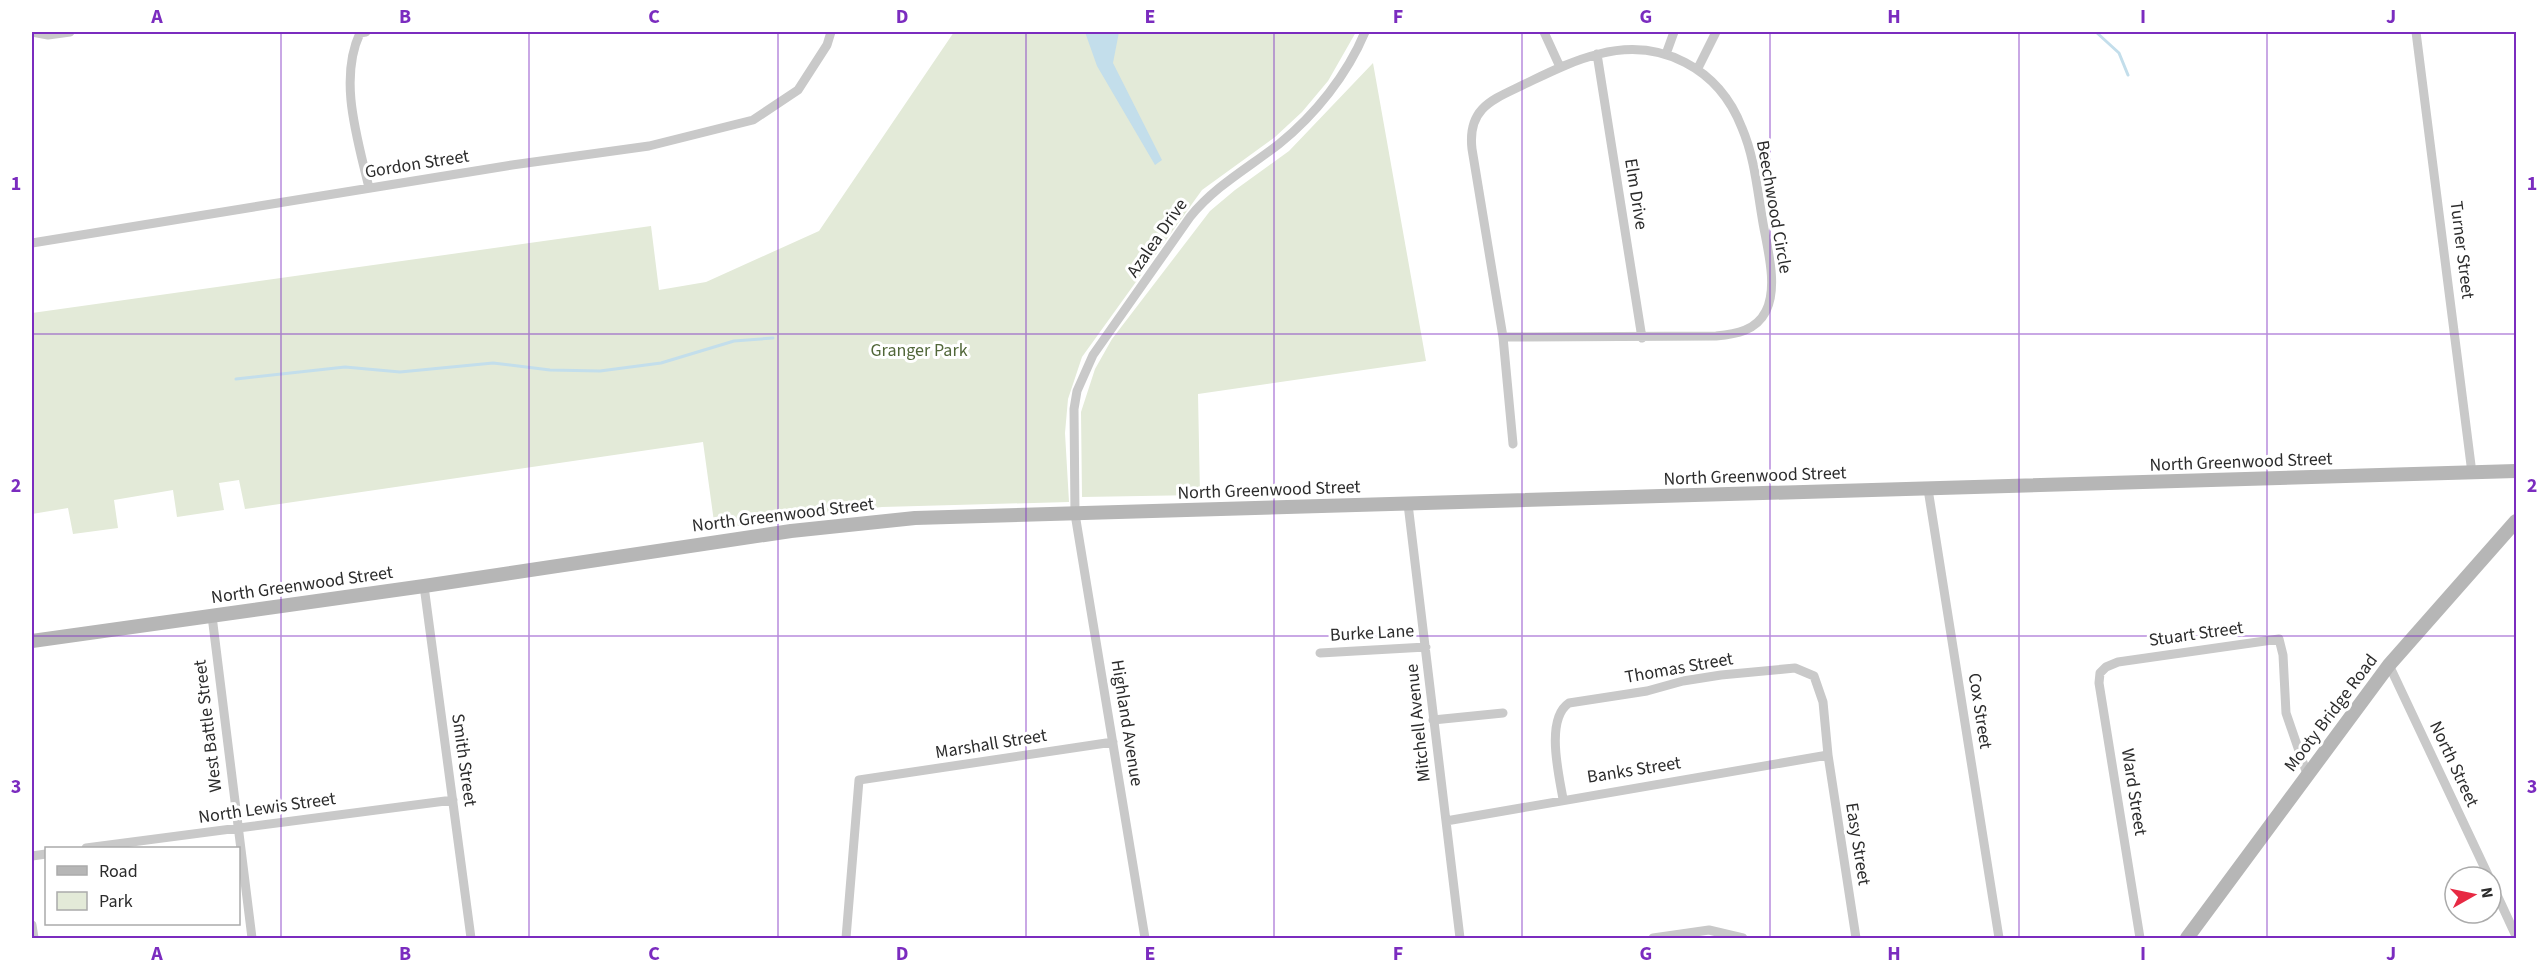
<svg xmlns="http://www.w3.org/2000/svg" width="2548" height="970" viewBox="0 0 2548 970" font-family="'Source Sans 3',sans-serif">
  <rect width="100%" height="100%" fill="#fff"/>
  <path fill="#e3ead8" d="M954 32H1356L1328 81 1302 112 1275 137 1202 190 1082 357 1068 399 1065 433 1069 502 882 507 715 529 703 442 245 509 239 480 219 483 224 510 177 517 173 490 114 500 118 528 73 534 68 508 32 514V313L651 226 659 290 706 282 819 231Z
    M1373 63 1426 361 1198 394 1200 495 1082 497 1081 412 1095 369 1112 339 1210 211 1235 190 1289 151Z"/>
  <path fill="#c3deeb" d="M1085 32H1119L1113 63 1162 160 1155 165 1097 66Z"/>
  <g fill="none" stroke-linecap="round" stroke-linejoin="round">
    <path stroke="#c3deeb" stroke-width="3" d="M2096 32 2119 53 2128 75
      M236 379 345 367 400 372 493 363 550 370 600 371 661 363 734 341 773 338"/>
    <path stroke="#c9c9c9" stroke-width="9" d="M32 32 48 35 70 32
      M366 32 360 33C338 80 358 140 369 188
      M1544 32 1560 67
      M2416 32 2472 473
      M1597 54 1642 338
      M1666 54 1674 32
      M1698 68 1716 32
      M32 243 512 165 649 146 753 120 798 90 827 45 831 32
      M1503 337 1716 336C1736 334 1756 331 1766 311 1779 285 1766 244 1762 217 1757 187 1754 156 1742 128 1719 68 1661 38 1599 54 1574 60 1550 72 1527 83 1495 99 1467 106 1472 149L1503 337 1513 444
      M1928 489 1999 938
      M1408 504 1460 938
      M424 586 471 938
      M212 616 252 938
      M1320 653 1426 647
      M2389 665 2489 877
      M1433 720 1503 713
      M1563 799C1559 775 1545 719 1569 703L1647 691 1683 681 1721 675 1795 668 1814 676 1823 702 1828 755 1856 938
      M1446 821 1828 755
      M86 848 453 800
      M32 856 46 854
      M2491 882 2516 936
      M32 925 34 938
      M846 938 859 780 1113 742
      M1145 938 1075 514 1074 409 1077 391 1093 355 1190 217C1215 186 1248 168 1279 144 1315 115 1347 75 1365 32
      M1653 938 1709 930 1743 938
      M2140 938 2099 683 2100 673 2106 667 2118 662 2279 639 2283 655 2286 713 2307 774"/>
    <path stroke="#b6b6b6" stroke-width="14" d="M32 641 424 586 791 531 915 518 2516 471
      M2187 938 2389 665 2516 521"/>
  </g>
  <path fill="none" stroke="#7b2cbf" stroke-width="1.5" stroke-opacity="0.55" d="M281 32V938M529 32V938M778 32V938M1026 32V938M1274 32V938M1522 32V938M1770 32V938M2019 32V938M2267 32V938M32 334H2516M32 636H2516"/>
  <g text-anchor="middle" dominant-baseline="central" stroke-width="6" stroke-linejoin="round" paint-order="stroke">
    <g font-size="18" fill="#2c2c2c" stroke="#fff">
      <text transform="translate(417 164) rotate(-9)">Gordon Street</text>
      <text transform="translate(1636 194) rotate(81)">Elm Drive</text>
      <text transform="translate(1774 207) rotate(80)">Beechwood Circle</text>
      <text transform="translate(1157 238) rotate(-55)">Azalea Drive</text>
      <text transform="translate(2462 250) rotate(83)">Turner Street</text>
      <text transform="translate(2241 462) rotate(-2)">North Greenwood Street</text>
      <text transform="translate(1755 476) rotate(-2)">North Greenwood Street</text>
      <text transform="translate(1269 490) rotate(-2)">North Greenwood Street</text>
      <text transform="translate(783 515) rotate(-7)">North Greenwood Street</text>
      <text transform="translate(302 585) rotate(-8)">North Greenwood Street</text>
      <text transform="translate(1372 633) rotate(-3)">Burke Lane</text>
      <text transform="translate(2196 634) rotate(-8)">Stuart Street</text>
      <text transform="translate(1679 668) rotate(-10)">Thomas Street</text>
      <text transform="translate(1980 711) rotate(81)">Cox Street</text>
      <text transform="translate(2331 713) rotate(-53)">Mooty Bridge Road</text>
      <text transform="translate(1127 723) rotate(81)">Highland Avenue</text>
      <text transform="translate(1418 723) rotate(-96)">Mitchell Avenue</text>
      <text transform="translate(208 726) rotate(-97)">West Battle Street</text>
      <text transform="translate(991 744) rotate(-9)">Marshall Street</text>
      <text transform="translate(464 760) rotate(82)">Smith Street</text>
      <text transform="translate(2454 764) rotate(65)">North Street</text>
      <text transform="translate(1634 770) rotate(-9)">Banks Street</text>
      <text transform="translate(2134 792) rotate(81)">Ward Street</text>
      <text transform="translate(267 808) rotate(-8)">North Lewis Street</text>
      <text transform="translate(1858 844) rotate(81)">Easy Street</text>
    </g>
    <g font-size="18" fill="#516739" stroke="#fff">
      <text x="919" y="350">Granger Park</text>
    </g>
  </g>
  <rect width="2548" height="970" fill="none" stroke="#ffffff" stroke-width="66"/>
  <rect x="45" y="847" width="195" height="78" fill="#ffffff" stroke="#ababab" stroke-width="1.5"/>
  <rect x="57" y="866" width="30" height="9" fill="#b6b6b6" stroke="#ababab" stroke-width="1.5"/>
  <text x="99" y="877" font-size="18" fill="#2c2c2c">Road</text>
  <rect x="57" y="892" width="30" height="18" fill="#e3ead8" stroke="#ababab" stroke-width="1.5"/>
  <text x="99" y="907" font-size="18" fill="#2c2c2c">Park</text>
  <g transform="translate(2473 895) rotate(81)"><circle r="28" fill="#ffffff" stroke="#ababab" stroke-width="1.5"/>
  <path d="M0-4.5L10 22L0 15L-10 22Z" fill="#e72943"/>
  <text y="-9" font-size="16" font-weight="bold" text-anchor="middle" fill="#2c2c2c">N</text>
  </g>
  <rect x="33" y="33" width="2482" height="904" fill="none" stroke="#7b2cbf" stroke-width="2"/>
  <g font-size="20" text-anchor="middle" font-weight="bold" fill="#7b2cbf">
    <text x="157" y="23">A</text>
    <text x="405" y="23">B</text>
    <text x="654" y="23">C</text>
    <text x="902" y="23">D</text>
    <text x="1150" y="23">E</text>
    <text x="1398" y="23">F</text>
    <text x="1646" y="23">G</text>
    <text x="1894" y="23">H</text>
    <text x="2143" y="23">I</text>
    <text x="2391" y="23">J</text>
    <text x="16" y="190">1</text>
    <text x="2532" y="190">1</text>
    <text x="16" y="492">2</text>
    <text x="2532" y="492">2</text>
    <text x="16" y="793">3</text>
    <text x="2532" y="793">3</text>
    <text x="157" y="960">A</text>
    <text x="405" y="960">B</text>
    <text x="654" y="960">C</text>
    <text x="902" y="960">D</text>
    <text x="1150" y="960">E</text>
    <text x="1398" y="960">F</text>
    <text x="1646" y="960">G</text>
    <text x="1894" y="960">H</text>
    <text x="2143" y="960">I</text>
    <text x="2391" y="960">J</text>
  </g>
</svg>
